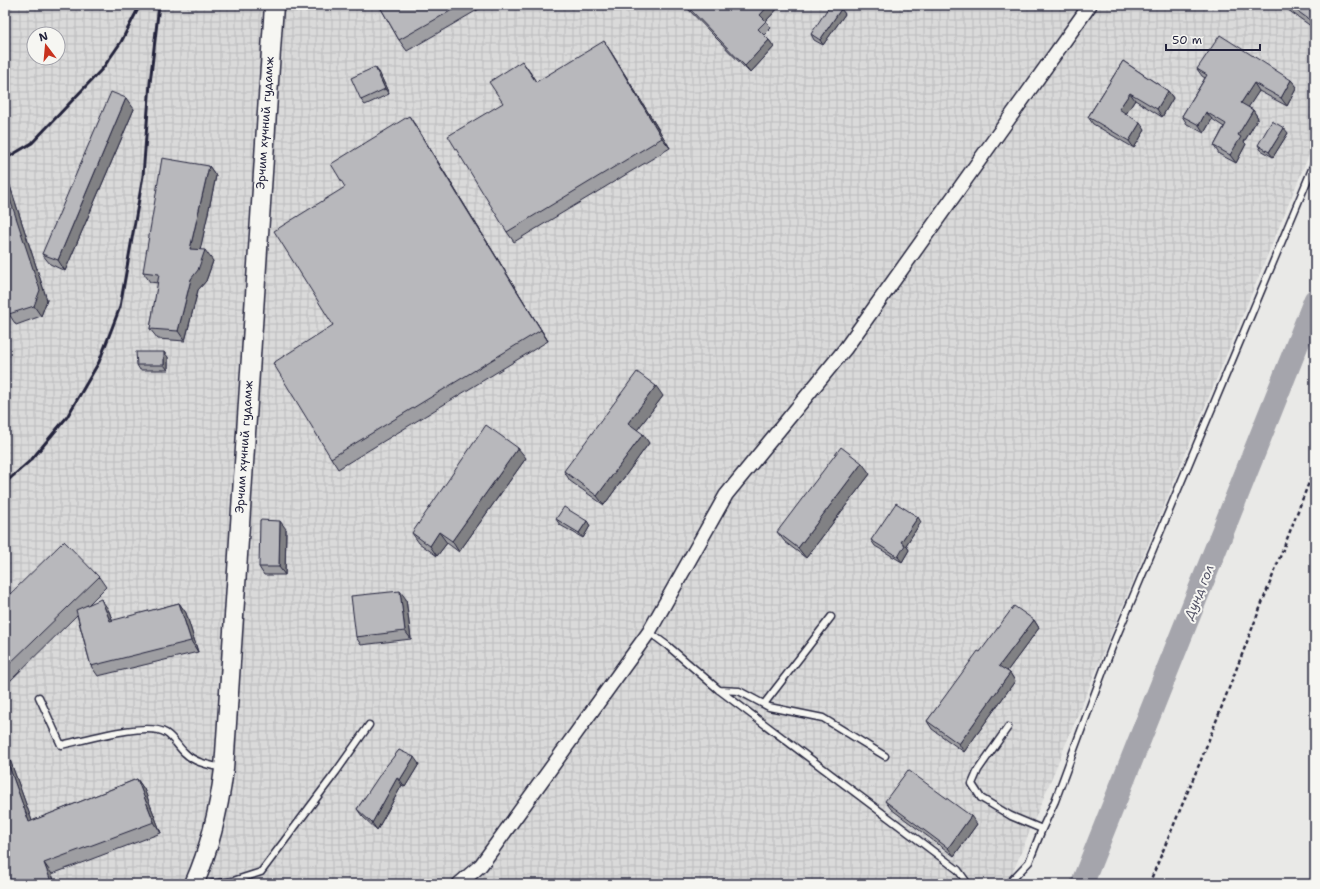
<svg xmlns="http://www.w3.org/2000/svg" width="1320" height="889" viewBox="0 0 1320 889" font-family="'Shantell Sans',sans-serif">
  <defs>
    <pattern id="industrial-grid" width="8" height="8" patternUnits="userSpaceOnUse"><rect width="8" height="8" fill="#dadada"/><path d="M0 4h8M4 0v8" fill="none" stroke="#bbbbbc"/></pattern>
  </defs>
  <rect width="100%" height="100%" fill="#e9e9e7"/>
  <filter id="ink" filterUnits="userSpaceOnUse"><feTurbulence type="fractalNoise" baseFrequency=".025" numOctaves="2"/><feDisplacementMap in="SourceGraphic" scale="8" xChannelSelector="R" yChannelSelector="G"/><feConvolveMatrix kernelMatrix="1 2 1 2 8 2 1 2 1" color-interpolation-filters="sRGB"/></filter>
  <g filter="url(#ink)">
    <path fill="url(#industrial-grid)" fill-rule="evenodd" d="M5 5H1315V140L1008 884H5ZM34 34H58V58H34Z"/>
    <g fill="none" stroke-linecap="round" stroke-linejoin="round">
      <path stroke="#a5a5ac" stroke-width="23" d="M1082 884 1315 300"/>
      <defs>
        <path id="lane" d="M649 632 668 646 719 690 958 870 968 884
          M719 690 739 691 769 707 823 718 885 756
          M39 697 61 745C85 740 146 721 166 733 174 738 178 747 185 753 195 763 209 765 222 768
          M764 704 831 617
          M1008 727 978 770 972 784 981 798 1011 816 1042 829 1055 801 1112 647 1315 162
          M211 884 233 881 261 872 336 772 369 725
          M1008 884 1029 862 1042 829"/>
        <path id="street" d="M459 884 481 865 649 632 726 495 845 349 1090 5"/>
        <path id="secondary" d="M194 884C211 846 219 809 224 769L274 5"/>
      </defs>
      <use href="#lane" stroke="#22223b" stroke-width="9"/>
      <use href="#street" stroke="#22223b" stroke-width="16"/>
      <use href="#secondary" stroke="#22223b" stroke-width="21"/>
      <path stroke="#22223b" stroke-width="2.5" stroke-dasharray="4 3" stroke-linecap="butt" d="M1149 884 1201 760 1315 467"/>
      <use href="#lane" stroke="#f6f6f2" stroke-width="6"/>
      <use href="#street" stroke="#f6f6f2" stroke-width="13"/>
      <use href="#secondary" stroke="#f6f6f2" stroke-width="18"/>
      <path stroke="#22223b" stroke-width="3" d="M5 159 32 143 103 68 121 42 140 5
        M5 483 32 459 67 417 99 362 120 307 143 176 150 83 159 5"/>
    </g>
    <path fill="#9e9ea2" stroke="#22223b" d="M379 5H486L407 51 399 40Z
      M598 5H607L601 9Z
      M684 5H781L766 21 771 28 764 35 769 40 774 47 750 73Z
      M1281 5H1315V29Z
      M841 9 845 14 823 45 814 40 811 34Z
      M611 52 670 148 514 242 507 232 503 103 522 61 536 82Z
      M1123 61 1168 91 1173 98 1162 117 1135 100 1126 114 1145 130 1134 148 1093 124 1088 117Z
      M1197 69 1291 80 1297 87 1287 106 1259 91 1248 107 1253 110 1258 118 1244 142 1246 144 1236 163 1219 154 1214 146 1224 127 1212 119 1204 133 1187 124 1182 116 1205 78 1202 76Z
      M379 72 389 94 365 105 361 100Z
      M134 109 65 271 50 264 42 254Z
      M416 126 548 341 338 469 331 458 333 325 345 187Z
      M1288 133 1273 157 1261 150 1258 145Z
      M209 166 216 176 200 250 213 261 206 281 198 290 185 341 158 339 150 329 158 283 150 282 143 272Z
      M5 176 8 180 47 300 41 316 16 325 9 314 5 301Z
      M168 357V370H140L137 365Z
      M663 396 637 430 649 443 604 505 570 481 564 471Z
      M526 458 459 552 447 543 437 556 419 543 412 533Z
      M870 474 806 558 785 542 777 532Z
      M556 519 587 521 590 526 583 538 560 525Z
      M921 522 906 545 909 550 902 562 875 546 871 540Z
      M286 529 285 575H264L259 567Z
      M99 577 106 587 89 604 108 609 113 621 179 603 186 613 198 652 98 676 91 666 77 615 5 686V599Z
      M406 599 411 639 361 645 356 637Z
      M1034 620 1039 628 1007 671 1010 673 1015 681 964 752 932 729 927 721 980 652Z
      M5 746 32 821 137 779 144 789 161 833 52 874 55 884H5Z
      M399 750 419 764 405 787 402 785 377 830 362 816 357 809Z
      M885 801 977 824 954 856 891 809Z"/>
    <path fill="#818184" stroke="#22223b" d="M769 5H781L765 22 760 15Z
      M841 9 845 14 823 45 820 40Z
      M769 40 774 47 750 73 745 66Z
      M604 41 611 52 670 148 662 138Z
      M522 61 530 72 543 93 536 82Z
      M375 67 379 72 389 94 385 89Z
      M1291 80 1297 87 1287 106 1281 98Z
      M1254 83 1259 91 1246 111 1241 103Z
      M1168 91 1173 98 1162 117 1157 109Z
      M1130 93 1135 100 1124 117 1119 109Z
      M126 98 134 109 65 271 58 260Z
      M1253 110 1258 118 1244 142 1246 144 1236 163 1230 155 1238 135Z
      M1206 112 1212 119 1204 133 1199 125Z
      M409 116 416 126 548 341 541 330Z
      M1140 123 1145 130 1134 148 1129 141Z
      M1284 128 1288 133 1273 157 1269 152Z
      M209 166 216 176 198 260 190 249Z
      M5 176 8 180 47 300 41 316 34 306 5 184Z
      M205 250 213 261 206 281 198 290 185 341 178 331 191 279Z
      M164 352 168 357V370L164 365Z
      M656 386 663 396 635 433 628 423Z
      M643 434 649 443 604 505 597 496Z
      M518 448 526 458 459 552 452 541Z
      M862 463 870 474 806 558 798 548Z
      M918 517 921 522 906 545 909 550 902 562 898 557 901 542Z
      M280 521 286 529 285 575 279 567Z
      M587 521 590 526 583 538 579 533Z
      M439 532 447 543 437 556 430 546Z
      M400 591 406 599 411 639 405 631Z
      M101 599 108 609 117 632 110 621Z
      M179 603 186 613 198 652 191 641Z
      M1034 620 1039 628 1005 674 999 666Z
      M1010 673 1015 681 964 752 959 744Z
      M5 746 36 832 29 822 5 755Z
      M414 757 419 764 405 787 400 780Z
      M397 778 402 785 377 830 372 823Z
      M137 779 144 789 161 833 154 822Z
      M971 816 977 824 954 856 948 848Z
      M44 863 52 874 55 884H52Z"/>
    <path fill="#b8b8bc" stroke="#22223b" d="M379 5H461L399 40Z
      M686 5H769L760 15 766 21 758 29 769 40 745 66Z
      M830 5H836L841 9 820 40 811 34Z
      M1289 5H1315V21L1314 23Z
      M1220 35 1291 80 1281 98 1254 83 1241 103 1253 110 1238 135 1241 137 1230 155 1214 146 1226 124 1206 112 1199 125 1182 116 1207 75 1197 69Z
      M604 41 662 138 507 232 448 136 503 103 489 82 522 61 536 82Z
      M1123 61 1168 91 1157 109 1130 93 1119 109 1140 123 1129 141 1088 117Z
      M375 67 385 89 361 100 351 78Z
      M111 92 126 98 58 260 42 254Z
      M409 116 541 330 331 458 273 363 333 325 274 231 345 187 331 164Z
      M1272 121 1284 128 1269 152 1258 145Z
      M162 158 209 166 190 249 205 250 198 270 191 279 178 331 150 329 159 274 143 272Z
      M5 184 40 290 34 306 9 314 5 301Z
      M136 352H164V365H137Z
      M637 372 656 386 628 423 643 434 597 496 564 471Z
      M486 425 518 448 452 541 439 532 430 546 412 533Z
      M841 447 862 463 798 548 777 532Z
      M896 503 918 517 901 542 905 545 898 557 871 540Z
      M564 507 587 521 579 533 556 519Z
      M260 520 280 521 279 567H259Z
      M64 541 99 577 5 668V599Z
      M400 591 405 631 356 637 351 596Z
      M101 599 110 621 179 603 191 641 91 666 76 610Z
      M1014 606 1034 620 999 666 1010 673 959 744 927 721 978 651 980 652Z
      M399 750 414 757 400 780 397 778 372 823 357 809 383 770Z
      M5 755 29 822 137 779 154 822 44 863 52 884H5Z
      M908 770 971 816 948 848 885 801Z"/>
  </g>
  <g text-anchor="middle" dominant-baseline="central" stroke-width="4" stroke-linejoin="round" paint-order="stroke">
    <g font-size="12" fill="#22223b" stroke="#f6f6f2">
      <text transform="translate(265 123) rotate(-86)">Эрчим хүчний гудамж</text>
      <text transform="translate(244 447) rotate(-86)">Эрчим хүчний гудамж</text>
    </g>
    <g font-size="13" font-style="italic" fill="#565668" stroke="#f6f6f2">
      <text transform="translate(1199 592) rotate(-68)">Дунд гол</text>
    </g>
  </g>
  <rect width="1320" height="889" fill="none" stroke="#f6f6f2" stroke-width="20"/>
  <rect x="10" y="10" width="1300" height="869" fill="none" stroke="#22223b" stroke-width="1.5" filter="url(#ink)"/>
  <g transform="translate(46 46) rotate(344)"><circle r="19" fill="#f6f6f2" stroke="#a1a1a9"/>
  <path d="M0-3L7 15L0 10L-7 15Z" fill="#c8321e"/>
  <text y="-6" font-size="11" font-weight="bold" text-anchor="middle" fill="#22223b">N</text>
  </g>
  <path d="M1166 44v6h94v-6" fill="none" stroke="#22223b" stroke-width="2"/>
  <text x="1172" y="44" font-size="12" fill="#22223b" stroke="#f6f6f2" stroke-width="3" paint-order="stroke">50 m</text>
</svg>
